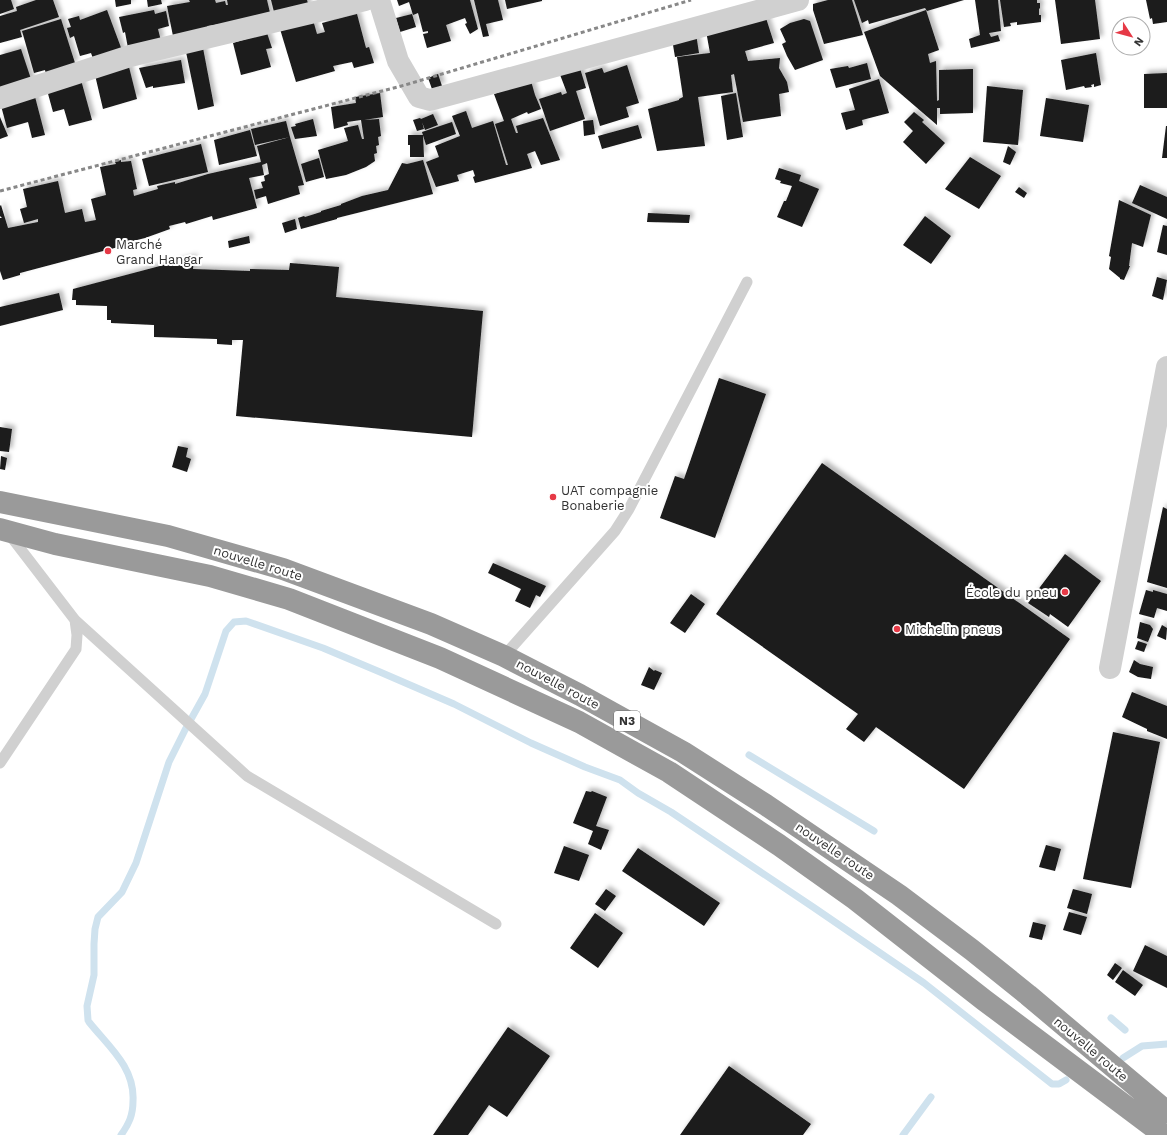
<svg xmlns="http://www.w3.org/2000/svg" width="1167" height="1135" viewBox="0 0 1167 1135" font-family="'Work Sans',sans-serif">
  <defs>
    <filter id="shadow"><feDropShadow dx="3.5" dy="-3.5" stdDeviation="2" flood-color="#0004"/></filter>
  </defs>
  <rect width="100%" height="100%" fill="#fff"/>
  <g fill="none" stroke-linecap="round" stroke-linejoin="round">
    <path stroke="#cfe2ee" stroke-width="7" d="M749 755 874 831
      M1111 1018 1125 1030
      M88 1020 87 1006 94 975V944L95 929 98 917 122 892 136 863 169 762 185 730 205 694 226 631 234 622 246 621 323 648 380 672 454 704 531 743 585 767 620 780 638 793 671 812 813 907 924 983 1052 1084H1059L1066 1080
      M89 1022C108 1046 135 1067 133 1101 133 1115 129 1124 121 1135
      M1123 1058 1142 1046 1167 1044
      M903 1135 931 1097"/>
  </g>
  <path fill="#1a1a1a" filter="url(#shadow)" d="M0 0H11L14 9 0 14Z
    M36 0H53L59 17 20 30 22 37 0 43V16L17 11 16 7Z
    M115 0H131V4L116 7Z
    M147 0H161L162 4 148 7Z
    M189 0H215L216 3 225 1 226 5H228L227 0H267L271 17 207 26 210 35 173 36 167 6 190 2Z
    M271 0H307L309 7 275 16Z
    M397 0H470L478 29 470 34 465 24 467 23 465 18 446 25 451 41 427 48 423 34 428 33V31L423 32 418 13 413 15 409 2 399 6Z
    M474 0H498L503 20 486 24 489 36 483 37Z
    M505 0H542V1L507 9Z
    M828 0H852L863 35 824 44 813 10V4Z
    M854 0H964L927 11 925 8 869 24 868 20 862 23Z
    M975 0H998L1001 31 989 33 991 37 998 35 1000 41 971 48 969 39 980 35Z
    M1000 0H1037V3H1040V8L1039 9V15H1041V22L1017 25V22L1010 23 1011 26 1004 27Z
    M1055 0H1095L1100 39 1061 44Z
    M1146 0H1167V22L1153 24 1152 18 1150 19Z
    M107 10 123 53 95 64 91 53 80 56 74 36 70 38 67 28 71 27 68 19 79 16 80 20Z
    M154 10 155 14 166 11 169 26 158 29 161 41 128 48 125 32 123 33 119 17Z
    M926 10 939 50 928 54 930 63 936 61 937 101 939 100V70L973 69V113L940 114V108H937V125L880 76 864 32Z
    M357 14 366 48 369 47 374 63 354 68 352 62 333 66 335 71 296 82 280 29 313 20 317 34 325 32 322 23Z
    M412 14 416 27 400 32 396 18Z
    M765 15 774 43 745 51 748 61 780 58 779 68 787 82 789 92 779 94 781 116 743 122 734 74 731 75 733 92 698 97 705 146 657 151 648 109 679 100V99L683 97 677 57 710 53 706 31Z
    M61 19 75 63 47 79 45 70 34 73 22 31Z
    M804 19 810 21 823 60 795 70 787 56 782 44 786 42 780 29 790 23Z
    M267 33 272 48 266 49 271 67 241 75 233 43Z
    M696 34 699 53 675 57 672 39Z
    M203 48 214 106 198 110 186 52Z
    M21 49 32 82 0 92V55Z
    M1096 53 1101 85 1094 87V84L1091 85 1092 87 1085 88 1084 86 1066 90 1061 60Z
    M181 60 185 83 153 88V86L146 88 139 68Z
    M867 63 871 79 836 88 830 69 848 66 849 68Z
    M579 65 586 88 576 91 585 119 550 131 539 99 561 92 562 95 567 93 559 72Z
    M627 65 639 103 626 107 629 117 600 126 585 73 602 68 604 73Z
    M129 67 137 99 103 109 95 75Z
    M1167 73V108H1144V74Z
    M438 74 442 86 432 89 428 78Z
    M879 79 889 113 862 120 863 125 846 130 841 113 855 110 849 89Z
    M81 80 92 120 69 126 64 109 53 112 47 90Z
    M531 81 535 95 541 109 528 114 527 112 511 119 516 133H518L516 126 543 118 560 160 541 165 535 151 527 154 532 168 475 183 473 177 475 176 473 170 457 175 459 181 436 187 426 162 439 157 435 146 460 136 452 116 466 111 472 128 493 121 506 165H508L495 124 504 121 494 94Z
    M987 86 1023 90 1018 145 983 142Z
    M34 93 45 135 32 138 28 122 7 128 0 102Z
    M380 93 383 117 364 120 379 119 381 136 378 137 379 145 376 146 377 153 374 154 375 161 366 167 346 175 326 179 318 150 348 141 344 128 358 125 362 139H364L361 120 347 122 348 125 334 129 331 107 356 103 355 97Z
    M736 93 743 137 727 140 721 96Z
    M1046 98 1089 105 1083 142 1040 136Z
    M914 112 924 120 922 122 945 143 926 164 903 142 913 131 904 122Z
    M433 114 438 125 425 130 422 122 424 129 417 131 413 120 420 118 421 119Z
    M0 117 8 136 0 139Z
    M313 119 317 136 295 139 291 127 296 126 295 124Z
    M593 120 595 134 584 136 583 121Z
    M286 121 290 137 255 145 251 129Z
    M452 122 456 134 426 145 422 132Z
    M638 125 642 138 602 149 598 136Z
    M1166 126H1167V158H1162Z
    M250 130 257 156 219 165 214 140Z
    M408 135H423L424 157H410V145H408Z
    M290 137 304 185 298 186 300 194 268 204 266 196 256 199 254 190 263 188 261 182 265 181 264 176 269 174 267 163 262 165 264 175 249 178 257 208 213 220 212 216 186 224 185 222 169 226 170 229 145 238 121 244 122 246 20 273V275L3 280 0 271V218H2L0 216V206L1 205 8 228 38 222V219L24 223 20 209 27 207 23 189 58 181 65 213 82 209 85 222 96 220 91 199 106 195 100 167 116 164 115 162 121 160V162L131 161 137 189 133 190 134 196 158 189 157 186 175 182V184L208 174 261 162 257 146Z
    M201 144 208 172 149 186 142 159Z
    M1008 146 1016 152 1010 165 1003 162Z
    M970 157 1001 176 979 209 945 189Z
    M319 158 324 177 306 182 301 164Z
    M423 160 433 194 337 218V219L301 229 298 218 304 216 305 217 321 212V211L341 205V204L362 196 388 190 402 163 407 164Z
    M779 168 801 175 799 181 819 189 802 227 777 217 784 201H786L792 186 780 183 781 181 775 179Z
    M1140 185 1167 197V219L1132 203Z
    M1019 187 1027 193 1024 198 1015 192Z
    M1119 200 1151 215 1143 247 1132 243 1129 266H1130L1124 280 1120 279V278L1109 269 1111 257 1109 256Z
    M648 213 690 215 689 223 647 222Z
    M925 216 951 236 931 264 903 245Z
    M295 219 297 229 285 233 282 223Z
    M1163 225 1167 226V255L1157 252Z
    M249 236 250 243 229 248 228 241Z
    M194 257 193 269 250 271V269L289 270 290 263 339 267 336 297 483 311 472 437 236 416 243 340H232V345L217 344V339L154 337V325L111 323V320H107V306L76 305V300H72L73 289Z
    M1157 277 1167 280 1163 300 1152 296Z
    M59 293 63 310 0 326V307Z
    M719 378 766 394 715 538 660 518 675 476 684 479Z
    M0 427 12 429 9 452 0 451Z
    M178 446 188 448 186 457 191 459 187 472 172 467Z
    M1 456 7 458 5 470 0 469Z
    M822 463 1070 639 964 789 876 727 864 742 846 729 858 714 716 614Z
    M1163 507 1167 509V588L1147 582Z
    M1065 554 1101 581 1068 627 1050 614 1049 617 1028 603Z
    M493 563 546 586 540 597 536 595 530 608 515 601 521 589 488 573Z
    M1146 590 1153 592V590L1167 594V611L1157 608 1154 618 1139 614Z
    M691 594 705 604 685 633 670 623Z
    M1140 622 1150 625 1153 629 1148 642 1137 638Z
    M1162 625 1167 628 1166 640 1157 636Z
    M1138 641 1147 644 1144 652 1135 649Z
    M1134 660 1140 664 1153 667 1151 679 1138 677 1129 672Z
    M649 667 654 671 655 670 662 673 654 690 641 685Z
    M1132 692 1167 706V739L1147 731V729L1122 717Z
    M1113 732 1160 742 1131 888 1083 879Z
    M586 791 591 792 592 791 607 797 596 826 609 830 601 850 588 844 593 831 573 823Z
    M1046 845 1061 849 1055 871 1039 867Z
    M564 846 589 855 579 881 554 873Z
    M638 848 720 903 704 926 622 871Z
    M606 889 616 896 605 911 595 904Z
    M1073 889 1092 894 1087 914 1067 908Z
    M1069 912 1087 917 1081 935 1063 930Z
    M595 913 623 933 598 968 570 948Z
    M1033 922 1046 925 1042 940 1029 937Z
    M1145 945 1167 956V988L1133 971Z
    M1115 963 1122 968 1113 980 1107 975Z
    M1123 970 1143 985 1135 996 1115 982Z
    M508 1027 550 1056 507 1117 489 1105 468 1135H433Z
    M729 1066 811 1124 803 1135H680Z"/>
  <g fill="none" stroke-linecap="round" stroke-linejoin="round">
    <path stroke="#d0d0d0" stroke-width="11" d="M75 620 247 776 496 924
      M504 656 615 531 629 509 747 282
      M0 763 76 649 77 635 75 620 9 534"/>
    <path stroke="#d0d0d0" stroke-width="22" d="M379 0 398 61 419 97 430 100 798 0
      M0 98 130 56 365 0
      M1110 668 1167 367"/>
    <path stroke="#9a9a9a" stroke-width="22" d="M0 502 168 536 283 569 431 624 504 656 580 695 683 752 766 805 899 895 972 950 1028 995 1167 1112
      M0 529 55 544 210 576 289 599 440 658 579 722 669 772 779 845 855 899 984 1000 1164 1135"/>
    <path stroke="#888" stroke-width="3" stroke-dasharray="4 3" stroke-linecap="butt" d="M0 191 405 85 691 0"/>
  </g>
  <g fill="#e63946" stroke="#fff" stroke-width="1.5">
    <circle cx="108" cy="251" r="4"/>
    <circle cx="553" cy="497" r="4"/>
    <circle cx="1065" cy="592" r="4"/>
    <circle cx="897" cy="629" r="4"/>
  </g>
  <g text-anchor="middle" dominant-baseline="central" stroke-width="4" stroke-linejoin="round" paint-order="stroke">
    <rect fill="#fff" stroke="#707070" stroke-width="1" x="614" y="711" width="26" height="20" rx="3"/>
    <g font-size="12" font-weight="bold" fill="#333">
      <text x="627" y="721">N3</text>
    </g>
    <g font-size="13" fill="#333" stroke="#fff" text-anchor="start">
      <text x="116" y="244">Marché<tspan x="116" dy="15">Grand Hangar</tspan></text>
      <text x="561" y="490">UAT compagnie<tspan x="561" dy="15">Bonaberie</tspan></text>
      <text x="1057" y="592" text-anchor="end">École du pneu</text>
      <text x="905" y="629">Michelin pneus</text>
    </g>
    <g font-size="13" fill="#333" stroke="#fff">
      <text transform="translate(258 563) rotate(17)">nouvelle route</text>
      <text transform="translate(558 684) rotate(28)">nouvelle route</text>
      <text transform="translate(835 851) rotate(34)">nouvelle route</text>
      <text transform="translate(1091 1049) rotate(40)">nouvelle route</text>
    </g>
  </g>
  <g transform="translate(1131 36) rotate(126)"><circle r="19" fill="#ffffff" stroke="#adadad"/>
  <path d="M0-3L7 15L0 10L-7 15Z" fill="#e63946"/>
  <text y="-6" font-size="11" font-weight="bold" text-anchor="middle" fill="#333333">N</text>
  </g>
</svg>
